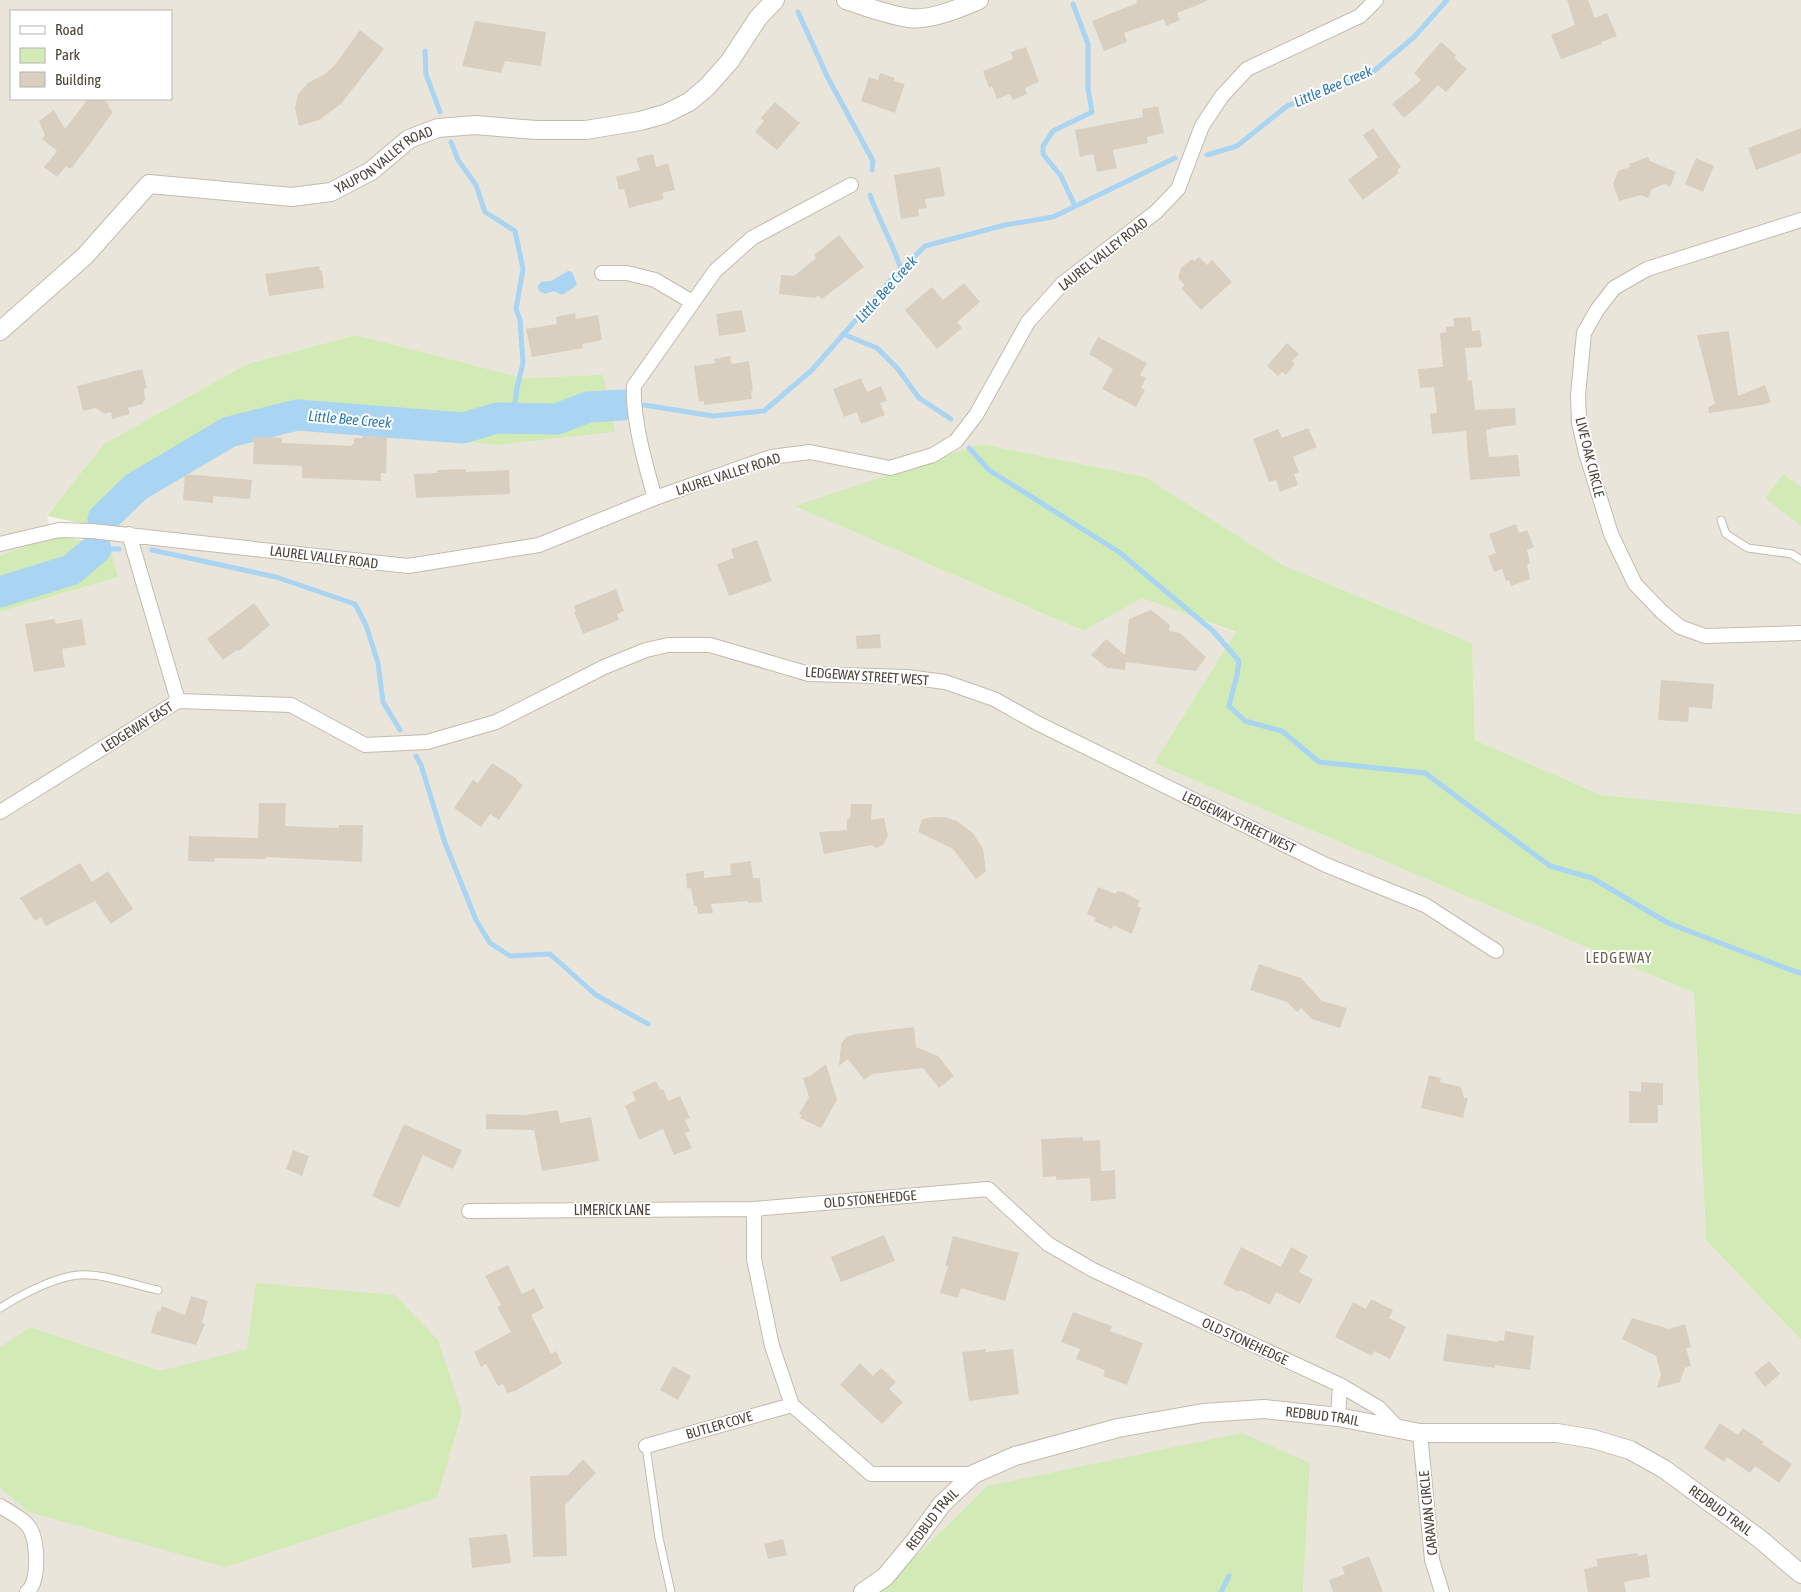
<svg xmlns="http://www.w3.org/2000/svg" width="1801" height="1592" viewBox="0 0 1801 1592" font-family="'Asap Condensed',sans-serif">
  <rect width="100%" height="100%" fill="#f6f3ec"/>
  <path fill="#eae5da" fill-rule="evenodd" d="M0 0H1801V814L1601 795 1475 740 1472 643 1285 566 1144 477 981 444 796 506 1082 631 1142 597 1236 633 1154 763 1694 993 1706 1240 1801 1340V1592H1303L1310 1463 987 1486 880 1592H0V612L118 577 105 528 109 510 232 438 294 421 495 445 603 376 524 378 356 335 247 364 104 444 47 516 52 535 0 556ZM11 11H171V99H11Z"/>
  <path fill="#d2eab5" d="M356 335 524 378 603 375 615 432 495 445 294 421 232 438 109 510 105 528 47 516 104 444 247 364Z
    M981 444 1145 477 1285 566 1472 643 1475 740 1601 795 1801 814V1340L1706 1240 1694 993 1154 763 1236 632 1142 598 1083 631 795 506Z
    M1783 474 1801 487V526L1765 498Z
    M52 535 110 546 118 577 0 612V556Z
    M256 1283 395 1295 438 1340 462 1413 437 1498 225 1567 29 1512 0 1488V1347L30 1327 160 1371 247 1349Z
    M1242 1433 1310 1463 1303 1592H880L987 1486Z"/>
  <path fill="#a9d4f2" d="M568 271 572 272 577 284 573 288 562 295 554 291 545 294 539 291 538 286 541 282 551 281Z"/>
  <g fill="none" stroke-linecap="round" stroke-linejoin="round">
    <path stroke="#a9d4f2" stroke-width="5" d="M1073 4 1088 44V88L1092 112 1053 131 1043 146V154L1061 176 1075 206
      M798 12 828 78 873 161 872 170
      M425 51 426 74 440 112
      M451 142 458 160 476 185 485 212 515 231 523 269 516 309 520 320 523 363 517 388 513 418
      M1207 155 1237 146 1287 106 1374 71 1414 37 1447 0
      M870 195C879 220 893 244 901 269
      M843 334 877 348 898 369 919 398 951 419
      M644 405 713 416 764 411 812 370 891 280 925 246 1005 225 1053 217 1175 158
      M969 448 989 470 1119 552 1213 631 1239 661 1237 675 1229 706 1245 721 1282 731 1319 762 1425 773 1550 866 1592 878 1668 923 1788 969 1801 973
      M96 549H119
      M152 550 276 577 355 604 366 625 378 663 383 702 400 730
      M416 756 421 765 445 843 476 920 490 943 510 956 550 954 596 995 648 1024
      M1221 1592 1229 1576"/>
    <path stroke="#a9d4f2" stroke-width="31" d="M103 519 136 487 229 432 297 415 463 428 497 418 557 419 588 407 623 405
      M0 592 71 570 96 549"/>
  </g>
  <path fill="#d8cfc1" d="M1136 0H1207V1L1177 13 1180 20 1166 26 1164 19 1124 33 1127 42 1104 51 1092 21 1137 3Z
    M1567 0H1588L1595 18 1607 13 1617 36 1601 42 1602 44 1561 59 1551 35 1575 25Z
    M475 21 546 32 541 66 505 61 501 73 462 66Z
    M360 30 384 49 341 104 319 120 299 126 295 108 298 94 308 83 325 74 335 65Z
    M1441 42 1456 55 1454 58 1467 69 1446 92 1438 85 1422 102 1404 118 1392 104 1421 80 1414 73Z
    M1026 47 1039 82 1025 88 1027 94 1013 100 1010 94 997 99 992 86 989 88 983 71 1013 59 1011 52Z
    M880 73 895 78 894 81 905 84 895 113 861 101 869 77 878 80Z
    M88 99H102L109 104 108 106 113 112 72 168 71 167 69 169 66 166 57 177 44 167 57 151 42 139 45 135 39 121 54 110 65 129Z
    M775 102 800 123 777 150 755 132 764 121 761 118Z
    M1158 106 1164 133 1147 137 1148 143 1113 150 1117 168 1097 172 1093 154 1080 157 1075 130 1143 117 1142 109Z
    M1373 128 1401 167 1397 170 1399 173 1363 200 1348 180 1378 157 1363 135Z
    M1801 128V153L1756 170 1748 148Z
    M653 154 656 167 668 163 675 190 662 193 664 199 629 208 624 189 619 190 616 177 640 170 636 158Z
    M1648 157 1650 161 1676 172 1670 187 1664 184 1652 189 1648 198 1641 195 1619 201 1613 184 1618 171 1630 167 1629 164Z
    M1696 158 1714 166 1703 192 1685 184Z
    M940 167 945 196 925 199 927 208 918 209 919 216 901 219 894 175Z
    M839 235 864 267 822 299 818 295 815 298 779 294 781 275 794 276 816 258 814 255Z
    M1199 257 1207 265 1212 260 1232 282 1201 310 1181 288 1185 285 1178 278 1181 268 1192 259 1194 261Z
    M319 266 320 271H322L324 288 269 296 265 274Z
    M964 283 980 302 957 322 962 328 937 349 905 310 932 287 943 300Z
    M742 310 746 332 719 336 716 314Z
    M575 313 576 319 598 315 602 340 582 344 583 348 532 357 526 329 557 324 556 317Z
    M1471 317 1472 331 1480 330 1482 347 1465 348 1468 381 1472 380 1475 410 1515 408 1516 425 1491 428V429L1486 430 1489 457 1518 455 1520 476 1470 480 1466 431 1432 434 1430 414 1437 413 1434 387 1420 388 1418 369 1443 367 1440 333 1446 332V327L1454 326 1453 318Z
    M1729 331 1738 396 1765 385 1771 402 1762 405 1709 413 1708 407 1715 404 1697 335Z
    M1098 337 1147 363 1140 375 1146 378 1141 388 1145 390 1136 407 1102 389 1113 369 1089 354Z
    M1287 343 1299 354 1292 361 1295 364 1286 375 1282 372 1278 376 1267 366Z
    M730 356 731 364 749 361 753 391H751L752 399 704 405V401L699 402 694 366 715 363 714 359Z
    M142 369 147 388 144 389 145 400 142 404 128 408 130 414 112 419 111 412 104 414 96 408 83 411 77 386Z
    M861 378 867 392 881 386 887 401 880 403 885 415 861 424 857 412 844 417 833 389Z
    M1308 428 1317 447 1293 457 1299 472 1294 474 1298 485 1280 492 1276 480 1269 482 1253 439 1278 429 1282 438Z
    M362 436 387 437 386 473H381V481L302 478V466L253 464 254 437 282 438V443L352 446V444H354V438H362Z
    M466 469V472L509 470 510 494 416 498 414 474 437 473V470Z
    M185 474 252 480 250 499 213 496V503L183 500Z
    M1516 524 1519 533 1527 530 1534 547 1527 550 1530 563 1527 564 1530 579 1511 586 1509 580 1506 581 1502 569 1494 572 1488 556 1496 553 1489 534Z
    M757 540 772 581 729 596 717 564 734 558 731 549Z
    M616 589 624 611 617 614 619 620 583 634 574 612 576 611 574 606Z
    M254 603 270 625 239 651 237 650 223 660 207 639Z
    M1151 610 1170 625 1169 631 1180 633 1206 657 1196 671 1126 662 1125 670 1107 668 1091 655 1106 639 1125 655 1129 619Z
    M54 619 56 624 82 619 86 645 62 649 65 667 34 672 25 624Z
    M880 634 881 648 857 649 856 636Z
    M1661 680 1714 684 1712 709 1689 707 1688 722 1658 720Z
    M492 763 517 779 516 780 523 785 499 820 490 814 481 827 454 808 473 780 478 783Z
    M259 803H286L285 826 339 828V825H363L362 862 266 857 265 859 215 858 214 862 188 861 189 836 258 838Z
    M851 804H872L871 820 884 818 888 836 883 845 876 848 872 845 824 854 819 832 847 830V819L850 818Z
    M933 817H945L957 821 973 833 983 849 986 871 976 879 953 849 918 832 922 819Z
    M751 861 753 878H760L762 902 748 903V901L711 904 713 913 698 914 697 906H694L691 888 687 889 686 873 704 871V878L731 875 730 864Z
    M80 863 92 882 108 871 133 909 111 924 95 901 46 926 41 917 35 921 20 898Z
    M1098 887 1116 894 1117 891 1123 892 1140 901 1137 906 1141 908 1132 934 1113 925 1112 929 1094 921 1096 918 1087 914Z
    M1259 964 1301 978 1322 1001 1347 1008 1340 1028 1312 1019 1301 1008 1297 1012 1287 1002 1250 990Z
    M914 1027 916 1047 938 1056 954 1076 939 1088 923 1068 872 1074 864 1080 848 1059 839 1066 841 1044 846 1037 855 1034Z
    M826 1064 837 1100 821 1128 800 1118 802 1116 799 1114 809 1097 803 1078 810 1076Z
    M1429 1075 1441 1078 1440 1082 1461 1087 1464 1098H1468L1463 1118 1421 1108Z
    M656 1081 660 1090 663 1089 668 1101 680 1096 690 1118 685 1120 690 1131 685 1133 692 1148 674 1155 663 1129 639 1140 625 1106 636 1100 632 1092Z
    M1641 1082 1663 1083V1105H1658V1123H1629V1091L1641 1092Z
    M558 1110 560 1123 591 1117 599 1161 542 1171 534 1130 486 1129V1114L524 1115Z
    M404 1124 462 1150 453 1169 423 1155 399 1208 372 1196Z
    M1083 1137V1141L1100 1140 1101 1171 1115 1170 1116 1199 1091 1201 1090 1178 1056 1180V1176L1043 1177 1041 1139Z
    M293 1150 309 1156 302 1176 286 1169Z
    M884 1235 895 1261 841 1282 831 1257Z
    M953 1236 1019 1253 1005 1301 961 1288 958 1298 940 1293 948 1266H945Z
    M1241 1247 1281 1267 1291 1247 1308 1256 1299 1272 1313 1279 1300 1304 1276 1292 1270 1305 1240 1290 1239 1292 1223 1284Z
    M508 1265 522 1294 534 1288 544 1308 531 1315 551 1354 556 1351 562 1364 515 1391 507 1393 503 1384 498 1386 486 1364 481 1367 474 1352 511 1332 497 1307 501 1305 485 1276Z
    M191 1296 208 1301 202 1323 205 1324 196 1345 151 1333 157 1311 160 1312 162 1306 185 1315Z
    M1371 1299 1393 1310 1389 1318 1406 1327 1390 1359 1374 1351 1372 1356 1335 1337 1353 1302 1366 1309Z
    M1073 1312 1112 1326 1110 1331 1143 1343 1127 1385 1103 1376 1105 1370 1076 1359 1080 1349 1061 1342Z
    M1632 1318 1669 1329 1685 1324 1691 1347 1686 1348 1691 1366 1685 1368 1680 1382 1657 1388 1661 1375 1656 1356 1622 1339Z
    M1505 1331 1534 1336 1530 1370 1495 1365V1368L1443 1361 1447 1334 1498 1342V1340L1504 1341Z
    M986 1349V1352L1013 1349 1019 1394 969 1401 962 1352Z
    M1769 1361 1780 1374 1765 1387 1754 1373Z
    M860 1363 873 1376 881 1368 896 1382 889 1389 903 1402 882 1424 840 1385Z
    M673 1366 691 1376 678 1400 660 1390Z
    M1720 1423 1738 1435 1743 1428 1764 1442 1762 1444 1792 1464 1779 1483 1755 1466 1750 1473 1727 1457 1724 1462 1704 1448Z
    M583 1459 596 1473 565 1505 567 1556 533 1557 530 1476 568 1475Z
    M507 1534 511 1563 472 1568 469 1538Z
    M783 1539 787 1555 768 1559 764 1544Z
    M1637 1553 1638 1556 1647 1554 1650 1577 1624 1582 1626 1592H1588L1584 1569 1598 1566 1596 1559Z
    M1369 1556 1383 1592H1333L1329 1580 1345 1574 1342 1567Z"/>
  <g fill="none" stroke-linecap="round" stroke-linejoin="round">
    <defs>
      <path id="service" d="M1721 520 1726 534 1748 548 1792 554 1801 560
        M0 1308C21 1295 53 1278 78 1275 103 1273 134 1285 158 1290
        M646 1446 659 1538 671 1592"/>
      <path id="minor" d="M1801 220 1647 269 1614 288 1597 310 1584 333 1578 395 1579 423 1586 453 1611 534 1635 584 1662 612 1680 627 1705 636 1801 633
        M602 273H627L655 280 692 302
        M655 498C646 467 632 418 634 386L715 271 752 238 851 185
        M129 534 178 701
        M0 544 59 530 92 531 408 566 539 545 655 498 771 457 810 452 890 468 933 455 956 441 976 415 1028 322 1063 283 1156 212 1178 189 1202 126 1222 96 1247 69 1360 16 1376 0
        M178 701 291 705 365 745 427 742 496 722 604 667 646 650 668 645H710L809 674 907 677 945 682 994 699 1037 723 1326 865 1425 905 1496 951
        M0 812 178 701
        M754 1209V1259L772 1346 792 1405 871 1474H974
        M469 1211 754 1209 988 1189 1048 1244 1093 1270 1340 1385 1338 1417
        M1340 1385 1379 1408 1399 1429
        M1420 1433 1432 1560 1442 1592
        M646 1446 792 1405
        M0 1506C9 1512 23 1518 29 1527 38 1540 40 1582 27 1592"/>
      <g id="tertiary">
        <path d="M846 0C866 7 888 15 909 18 930 21 960 8 979 0"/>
        <path id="s1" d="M0 331 85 256 149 184 292 197 331 192 371 171 409 139 438 128 475 125 536 130H586L640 121 665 114 689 102 707 87 730 61 758 18 775 0"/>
        <path id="s2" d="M863 1592 885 1577 914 1542 942 1504 974 1474 1015 1456 1118 1428 1203 1413 1264 1409 1338 1417 1420 1433H1557L1593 1439 1630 1450 1664 1469 1760 1539 1801 1574"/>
      </g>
    </defs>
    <use href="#service" stroke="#c2bbae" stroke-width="9"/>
    <use href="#minor" stroke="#c2bbae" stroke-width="16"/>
    <use href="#tertiary" stroke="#c2bbae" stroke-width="20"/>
    <use href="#service" stroke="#fff" stroke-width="7"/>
    <use href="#minor" stroke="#fff" stroke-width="14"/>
    <use href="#tertiary" stroke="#fff" stroke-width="18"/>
  </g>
  <g text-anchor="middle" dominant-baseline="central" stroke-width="4" stroke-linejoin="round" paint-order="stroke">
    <g font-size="14" fill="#4b4439" stroke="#fff">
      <text stroke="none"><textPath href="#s1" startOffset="455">YAUPON VALLEY ROAD</textPath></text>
      <text transform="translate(1103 254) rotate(-38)">LAUREL VALLEY ROAD</text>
      <text transform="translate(1590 457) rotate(76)">LIVE OAK CIRCLE</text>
      <text transform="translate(728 474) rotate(-18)">LAUREL VALLEY ROAD</text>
      <text transform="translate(324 557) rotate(7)">LAUREL VALLEY ROAD</text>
      <text transform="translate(867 676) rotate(4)">LEDGEWAY STREET WEST</text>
      <text transform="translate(137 727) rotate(-32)">LEDGEWAY EAST</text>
      <text transform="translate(1239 822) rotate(26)">LEDGEWAY STREET WEST</text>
      <text transform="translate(870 1199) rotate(-5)">OLD STONEHEDGE</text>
      <text x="612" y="1210">LIMERICK LANE</text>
      <text transform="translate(1245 1341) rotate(25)">OLD STONEHEDGE</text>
      <text stroke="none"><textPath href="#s2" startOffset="521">REDBUD TRAIL</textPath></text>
      <text transform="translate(719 1425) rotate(-16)">BUTLER COVE</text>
      <text stroke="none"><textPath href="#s2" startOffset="941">REDBUD TRAIL</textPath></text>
      <text transform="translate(1428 1513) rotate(-96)">CARAVAN CIRCLE</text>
      <text stroke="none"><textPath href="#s2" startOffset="101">REDBUD TRAIL</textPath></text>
    </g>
    <g font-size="15" font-style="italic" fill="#2e7ab2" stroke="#fff">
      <text transform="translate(1333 86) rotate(-23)">Little Bee Creek</text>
      <text transform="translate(886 289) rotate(-48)">Little Bee Creek</text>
      <text transform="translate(350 419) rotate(5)">Little Bee Creek</text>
    </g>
    <g font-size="15" letter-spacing="1" fill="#6e6250" stroke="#fff">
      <text x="1619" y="957">LEDGEWAY</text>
    </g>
  </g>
  <rect x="10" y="10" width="162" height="90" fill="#ffffff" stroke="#b7b4b0"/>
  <rect x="20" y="26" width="25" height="8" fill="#ffffff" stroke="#b7b4b0"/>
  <text x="55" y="35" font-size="15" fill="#4b4439">Road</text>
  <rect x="20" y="48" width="25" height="15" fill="#d2eab5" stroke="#b7b4b0"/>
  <text x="55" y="60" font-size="15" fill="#4b4439">Park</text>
  <rect x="20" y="72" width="25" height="15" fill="#d8cfc1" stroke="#b7b4b0"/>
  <text x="55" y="85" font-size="15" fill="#4b4439">Building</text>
</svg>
